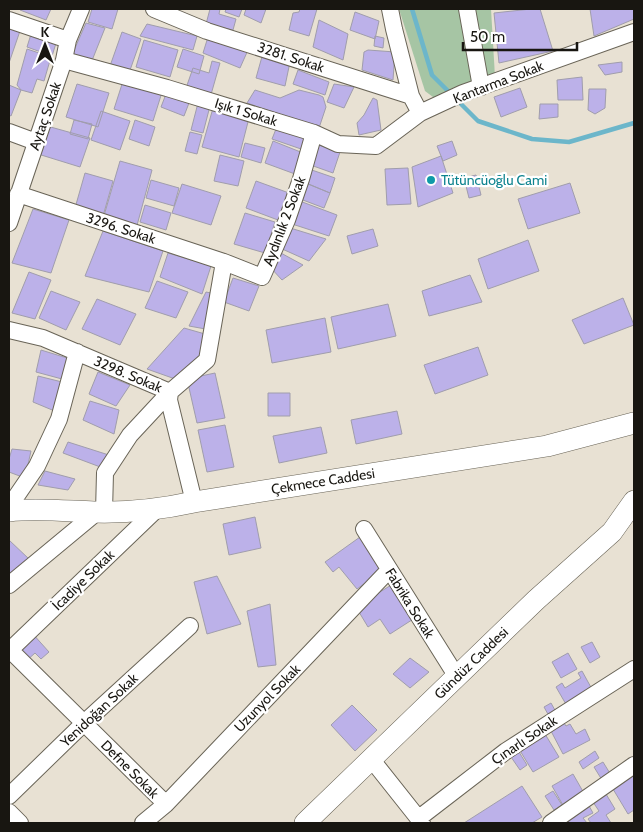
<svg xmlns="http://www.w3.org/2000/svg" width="643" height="832" viewBox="0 0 643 832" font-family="Cabin,sans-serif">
  <rect width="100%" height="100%" fill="#e8e1d3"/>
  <path fill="#a6c5a4" d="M399 9H491L495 77 437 100 425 91Z"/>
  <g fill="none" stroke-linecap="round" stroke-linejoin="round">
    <path stroke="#6cb6ca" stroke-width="4.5" d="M412 9 432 75 451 94
      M456 99 478 121 532 139 569 142 634 123"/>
  </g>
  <path fill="#bcb1e9" stroke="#a09dac" d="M21 9H51L46 20 20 10Z
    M92 9H118L112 29 88 22Z
    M210 9H220L219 14 236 19 233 30 206 24Z
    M226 9H242L239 17 225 12Z
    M246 9H266L261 23 244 15Z
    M300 9H317L309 36 289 30 293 13 299 12Z
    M531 9H540L553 51 499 63 494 13Z
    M590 9H634V19L594 36Z
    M355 12 379 21 375 39 350 30Z
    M319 20 348 34 343 60 313 47Z
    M86 23 105 28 91 63 72 55Z
    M9 24 21 28 9 63Z
    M147 24 197 36 193 50 140 36Z
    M32 31 57 40 52 56 27 47Z
    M122 32 141 39 129 73 110 66Z
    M375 36 384 38 383 48 374 46Z
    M208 37 248 50 240 68 203 53Z
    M144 40 178 50 170 77 136 67Z
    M27 49 51 57 44 81 37 79 32 93 21 90 17 85Z
    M183 49 204 56 199 74 177 67Z
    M368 50 395 52 393 80 362 70 364 52Z
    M263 53 290 62 285 86 256 78Z
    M212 61 220 63 210 98 185 91 193 68 209 73Z
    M622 62V72L605 75 598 65Z
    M298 70 329 82 325 95 293 84Z
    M582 77 583 100H558L557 80Z
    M124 78 163 89 153 121 114 109Z
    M77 84 109 93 98 127 66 117Z
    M334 84 354 87 344 108 327 102Z
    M9 85 21 90 11 116 9 115Z
    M520 88 527 107 501 117 494 97Z
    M589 89H606L605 108 595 114 588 110Z
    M255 90 280 98 299 90 319 95 323 97 326 107 319 128 247 103Z
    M166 94 189 103 184 116 161 107Z
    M373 98 377 100 381 130 359 135 357 123 364 115Z
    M198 103 210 106 203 133 191 130Z
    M540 104H558V117L539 119Z
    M213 108 249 118 239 157 202 147Z
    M101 111 130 121 120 150 91 140Z
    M74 120 92 124 88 139 70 134Z
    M135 120 155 127 149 146 129 139Z
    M278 124 309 135 304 150 272 139Z
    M47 126 90 138 80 167 38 154Z
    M190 132 202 135 197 154 185 151Z
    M273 141 303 153 295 174 265 163Z
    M452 141 457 155 443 161 437 146Z
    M245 143 265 148 261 163 241 157Z
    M312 143 340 152 333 173 305 163Z
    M220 155 244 161 238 186 214 181Z
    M441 156 453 193 418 207 412 167Z
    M120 161 152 170 136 229 103 219Z
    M306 168 335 178 330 193 301 181Z
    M408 168 411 204 387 205 385 169Z
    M85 173 113 181 103 216 75 208Z
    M476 175 481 195 469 198 464 178Z
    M151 180 179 188 174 206 146 198Z
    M256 181 289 193 278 220 246 208Z
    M301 181 330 193 324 208 295 197Z
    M570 183 580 213 528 229 518 199Z
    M182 184 221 196 211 225 172 213Z
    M297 200 337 215 329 236 289 223Z
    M145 205 171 213 166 230 140 222Z
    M33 209 69 220 51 273 12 263Z
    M245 213 275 222 265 253 234 244Z
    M287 227 326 239 309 261 280 248Z
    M373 229 378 246 352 254 347 236Z
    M103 231 163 251 149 292 85 276Z
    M528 240 539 271 488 289 478 259Z
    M279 252 303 265 282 280 270 267Z
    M168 253 211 266 202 294 160 277Z
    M29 272 51 280 35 319 12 313Z
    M470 275 482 302 429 316 422 291Z
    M233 278 259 286 249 311 224 302Z
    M157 281 188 292 176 318 145 308Z
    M51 291 80 302 66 330 39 318Z
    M206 292 221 295 211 330 189 326Z
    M623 298 634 325 584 344 572 320Z
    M97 299 136 314 120 345 82 329Z
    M388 304 396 336 338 349 331 317Z
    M325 318 331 352 272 363 266 330Z
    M184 328 219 338 178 380 147 369Z
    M478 347 488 375 435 394 424 365Z
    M41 350 67 358 62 379 36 372Z
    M98 372 130 385 116 406 89 394Z
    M215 373 225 418 197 423 187 379Z
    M38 376 66 383 57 412 33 402Z
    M268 393H290V416H268Z
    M90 401 119 410 114 434 83 420Z
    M397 411 402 434 356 444 351 420Z
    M225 425 234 467 207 472 198 430Z
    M321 427 327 453 279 463 273 436Z
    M68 442 112 456 103 468 63 453Z
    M12 449 31 451 25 478 9 472V459Z
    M45 471 75 479 68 490 38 485Z
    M255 517 261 548 229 555 223 524Z
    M360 537 383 570 357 589 339 567 333 572 325 562Z
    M9 540 29 559 9 574Z
    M217 576 241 624 207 634 194 582Z
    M396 582 418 616 390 634 380 619 368 627 356 607Z
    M270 604 276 665 258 667 247 611Z
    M32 633 49 652 41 659 35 653 25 662 14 649Z
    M592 642 600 657 590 663 581 647Z
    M568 653 577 669 561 678 552 662Z
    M410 658 429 672 410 688 393 674Z
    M582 671 593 691 567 706 556 687 562 683 565 688 581 678 578 673Z
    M551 703 556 712 549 716 544 707Z
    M352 705 377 730 355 751 331 725Z
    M564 723 566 726 570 724 576 734 585 729 590 740 563 754 551 731Z
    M545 734 559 757 533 772 519 749Z
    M595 751 599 758 583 769 579 762Z
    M519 752 527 765 520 770 511 757Z
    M603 762 611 775 602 780 594 767Z
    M573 774 585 795 564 807 552 786Z
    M634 775V810L628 814 613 789Z
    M522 786 542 817 532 823H464Z
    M553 791 562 805 554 810 545 796Z
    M606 794 615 809 606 815 611 823H591L588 819 599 811 593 802Z
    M588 804 593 813 583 818 587 823H569L566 818Z"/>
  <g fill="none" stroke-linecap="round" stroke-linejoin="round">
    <defs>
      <path id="minor" d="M154 9 207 31 411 96 420 113
        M390 9 394 29 411 96
        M467 9 481 87
        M9 20 68 40
        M64 60 167 88 314 133 338 144 376 146 420 113 463 93 634 32
        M9 132 36 142
        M18 194 224 262
        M9 223 64 60 68 40 81 9
        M9 330 43 338 170 392 169 400 194 502
        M9 507 37 466 59 419 77 352
        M104 512 105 473 130 435 170 392 207 360 224 262 262 277 287 220 301 179 314 133
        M364 529 457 677
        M9 585 97 512
        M10 650 166 804
        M9 651 157 509
        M372 760 422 823
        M9 796 84 723 190 626
        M9 812 20 823
        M419 818 506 751 634 669
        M143 823 166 804 389 570
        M551 823 634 765"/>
      <path id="major" d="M9 511C37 508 66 511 94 512 128 513 162 509 194 502L547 446 634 423
        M305 823 536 600 612 532 634 501"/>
    </defs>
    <use href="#minor" stroke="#696457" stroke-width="18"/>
    <use href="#major" stroke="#696457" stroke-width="22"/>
    <use href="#minor" stroke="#fff" stroke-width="16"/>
    <use href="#major" stroke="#fff" stroke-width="21"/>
  </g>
  <circle fill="#0f9aa8" stroke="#fff" stroke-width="2" cx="431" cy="180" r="5"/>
  <g text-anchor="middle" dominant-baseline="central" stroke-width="4.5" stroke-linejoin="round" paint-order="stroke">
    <g font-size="14" fill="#181611" stroke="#fff">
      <text transform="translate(291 57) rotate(18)">3281. Sokak</text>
      <text transform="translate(498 82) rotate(-21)">Kantarma Sokak</text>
      <text transform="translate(246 112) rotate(17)">Işık 1 Sokak</text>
      <text transform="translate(45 116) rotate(-71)">Aytaç Sokak</text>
      <text transform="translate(284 221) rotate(-69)">Aydınlık 2 Sokak</text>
      <text transform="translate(121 228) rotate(18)">3296. Sokak</text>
      <text transform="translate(128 374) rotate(23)">3298. Sokak</text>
      <text transform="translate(323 481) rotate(-9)">Çekmece Caddesi</text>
      <text transform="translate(83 580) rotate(-44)">İcadiye Sokak</text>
      <text transform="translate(410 603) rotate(58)">Fabrika Sokak</text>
      <text transform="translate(471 663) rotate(-44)">Gündüz Caddesi</text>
      <text transform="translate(267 698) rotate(-46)">Uzunyol Sokak</text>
      <text transform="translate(99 710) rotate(-43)">Yenidoğan Sokak</text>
      <text transform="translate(524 740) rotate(-34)">Çınarlı Sokak</text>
      <text transform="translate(130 769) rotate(45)">Defne Sokak</text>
    </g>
    <g font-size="14" fill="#0d838f" stroke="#fff" text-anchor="start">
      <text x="441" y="180">Tütüncüoğlu Cami</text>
    </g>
  </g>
  <rect width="643" height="832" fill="none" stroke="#181611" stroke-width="20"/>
  <g transform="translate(45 45)" stroke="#ffffff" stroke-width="4" paint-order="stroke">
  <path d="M0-4L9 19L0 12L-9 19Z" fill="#181611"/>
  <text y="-8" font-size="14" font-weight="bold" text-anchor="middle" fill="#181611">K</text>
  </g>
  <path d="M463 42v8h114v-8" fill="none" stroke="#181611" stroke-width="2.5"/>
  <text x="470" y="42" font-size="15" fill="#181611" stroke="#ffffff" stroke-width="4" paint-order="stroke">50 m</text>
</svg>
